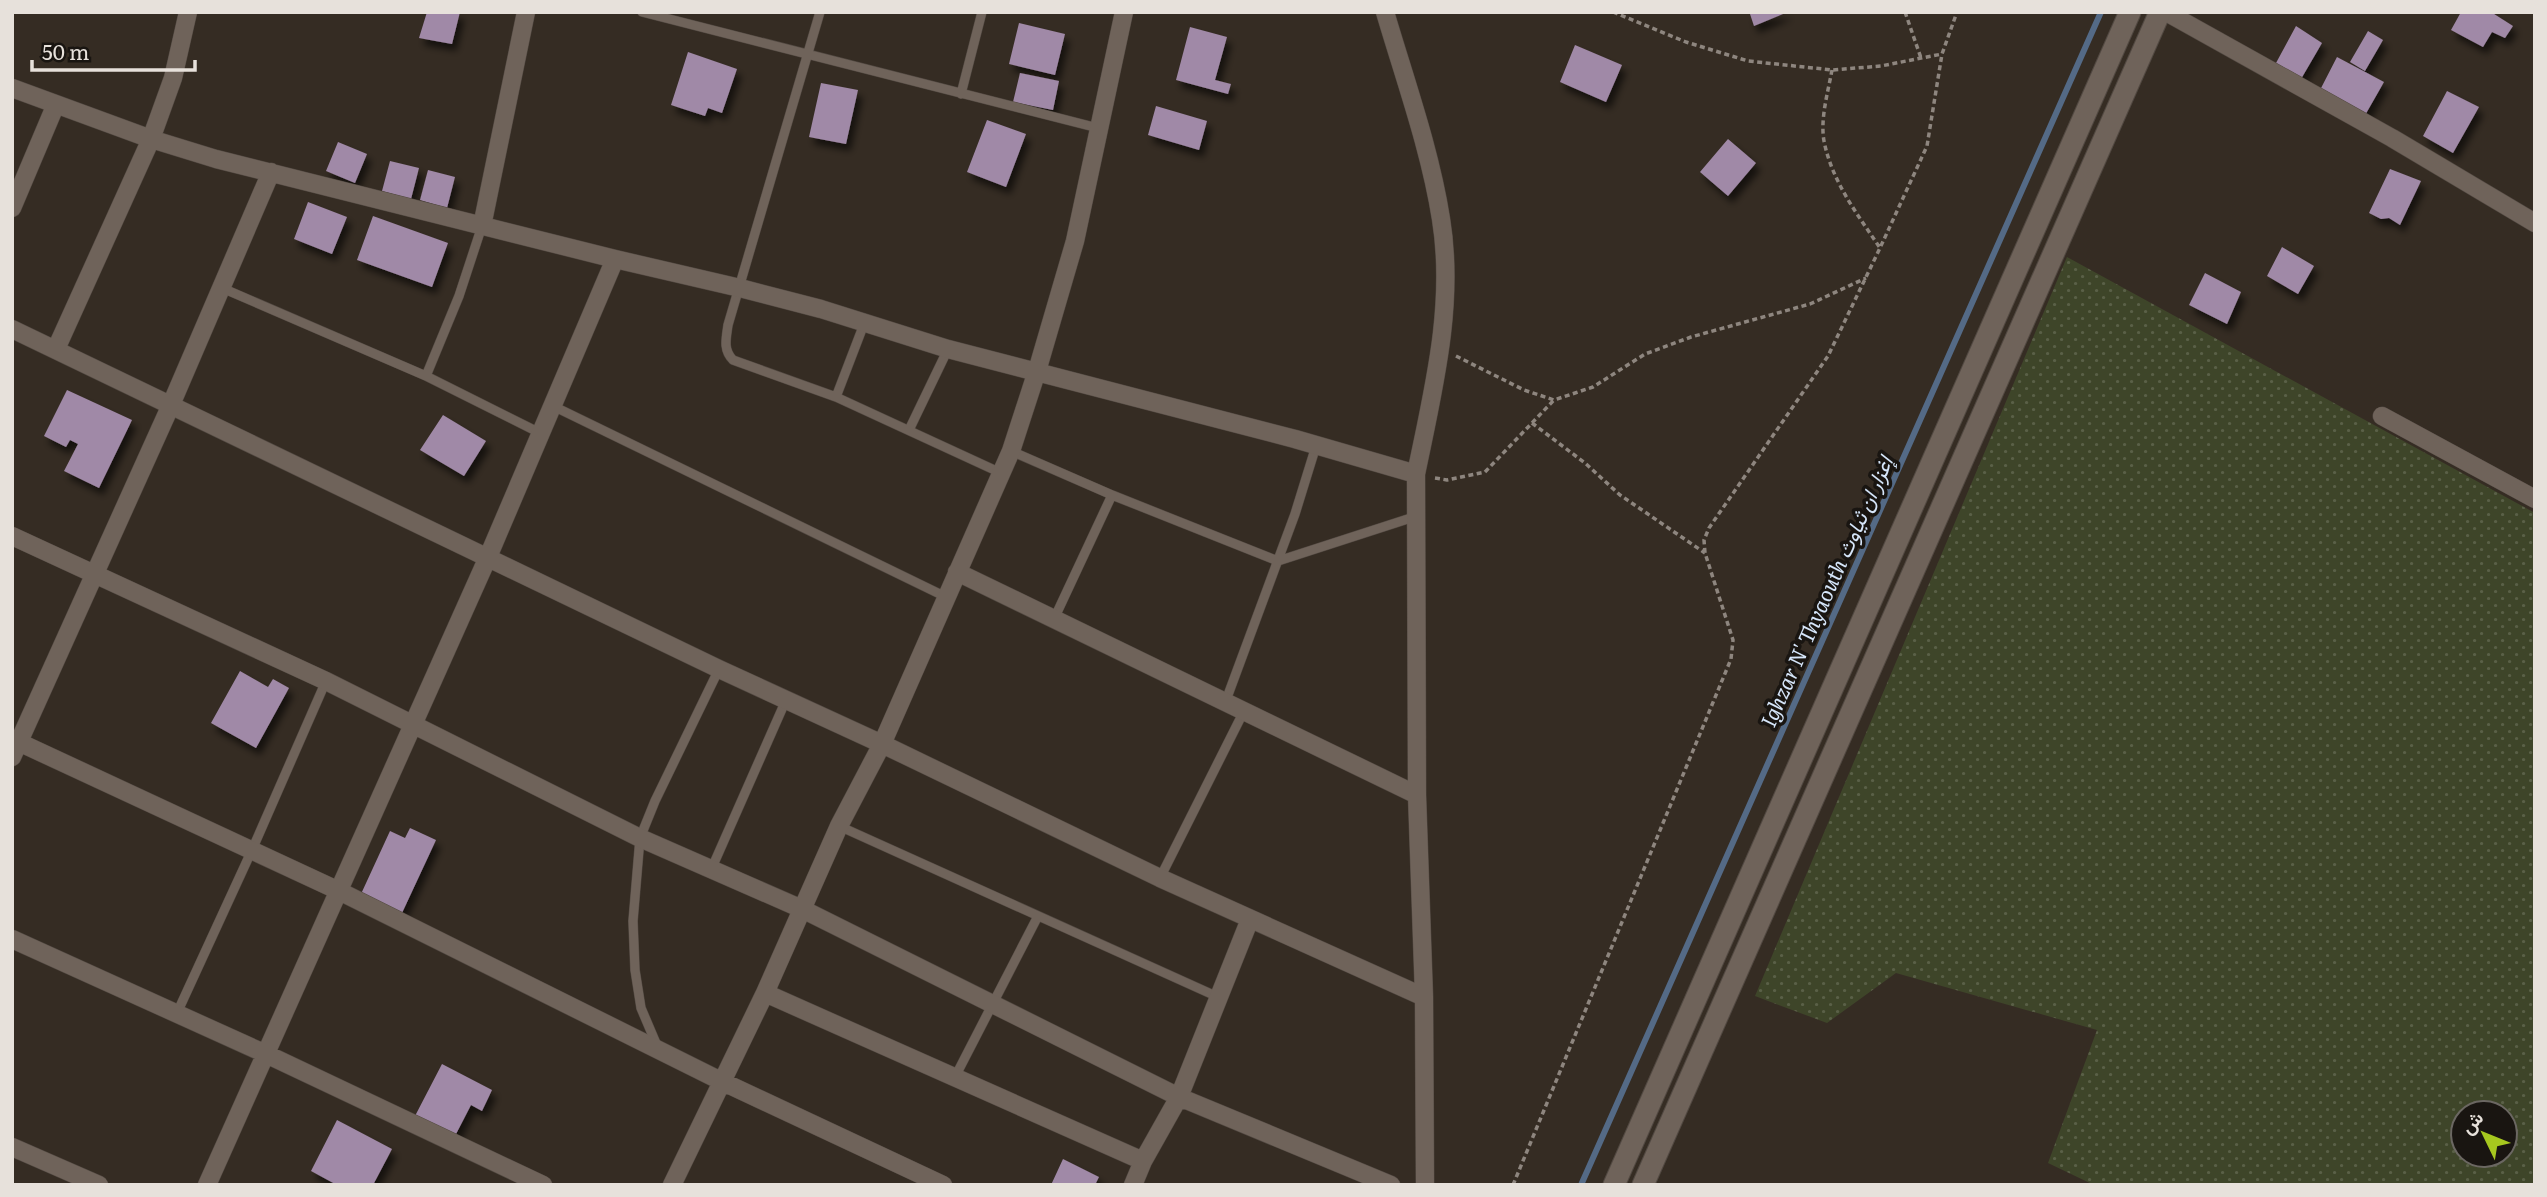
<svg xmlns="http://www.w3.org/2000/svg" width="2547" height="1197" viewBox="0 0 2547 1197" font-family="Literata,Vazirmatn,serif">
  <defs>
    <pattern id="grass-dots" width="8" height="8" patternUnits="userSpaceOnUse" patternTransform="scale(1.75)"><rect width="8" height="8" fill="#3e4529"/><path d="M2 2h.1M6 6h.1" fill="none" stroke="#5a6047" stroke-width="1.8" stroke-linecap="round"/></pattern>
    <filter id="shadow"><feDropShadow dx="4.5" dy="7" stdDeviation="3.5" flood-color="#0009"/></filter>
  </defs>
  <rect width="100%" height="100%" fill="#352c23"/>
  <path fill="url(#grass-dots)" fill-rule="evenodd" d="M2067 257 2535 513V1185H2094L2048 1163 2097 1030 1896 973 1827 1023 1755 996ZM2463 1113H2505V1155H2463Z"/>
  <g fill="none" stroke-linecap="round" stroke-linejoin="round">
    <path stroke="#546a86" stroke-width="6" d="M1581 1185 2101 12"/>
  </g>
  <path fill="#a089a7" filter="url(#shadow)" d="M427 12H460L452 44 419 38Z
    M1753 12H1788L1754 26 1750 14Z
    M2461 12H2491L2513 26 2505 38 2492 32 2483 47 2451 30Z
    M1019 23 1065 34 1055 75 1009 64Z
    M2296 26 2322 43 2301 79 2276 63Z
    M1190 27 1227 37 1215 80 1231 84 1228 94 1176 80Z
    M2368 31 2383 40 2365 71 2350 62Z
    M1575 45 1622 65 1606 102 1560 82Z
    M688 52 737 69 722 113 708 108 705 116 671 105Z
    M2337 57 2384 82 2364 117 2319 92Z
    M1020 73 1059 81 1053 110 1013 102Z
    M821 83 858 90 846 144 809 137Z
    M2447 91 2479 107 2453 153 2423 136Z
    M1156 106 1207 121 1199 150 1148 135Z
    M987 120 1026 134 1006 187 967 172Z
    M1728 139 1756 163 1728 196 1700 172Z
    M338 142 367 154 355 183 326 171Z
    M390 161 419 168 411 199 382 191Z
    M2390 169 2421 181 2400 225 2389 218 2381 219 2369 213Z
    M428 170 455 177 447 208 420 200Z
    M308 202 347 217 332 254 294 239Z
    M373 216 448 243 432 287 357 260Z
    M2282 247 2314 266 2298 294 2267 276Z
    M2205 273 2241 292 2227 324 2189 305Z
    M67 390 132 420 99 488 64 471 78 444 70 440 66 447 44 436Z
    M443 415 486 441 464 476 420 450Z
    M240 671 268 687 273 679 289 688 256 748 211 723Z
    M410 828 436 840 402 913 361 894 390 831 405 838Z
    M442 1064 492 1090 482 1111 471 1105 455 1136 415 1116Z
    M337 1120 392 1149 373 1185H337L311 1171Z
    M1063 1159 1099 1177 1095 1185H1051Z"/>
  <g fill="none" stroke-linecap="round" stroke-linejoin="round">
    <defs>
      <path id="service" d="M642 12 1098 128
        M820 12 728 325C726 339 723 350 733 360L836 397
        M961 94 982 12
        M482 226 459 296 426 376 540 433
        M222 288 426 376
        M864 324 836 397 1001 473
        M553 406 946 597
        M909 430 948 349
        M1011 451 1112 495 1278 561 1417 516
        M1054 619 1112 495
        M1225 703 1295 514 1316 446
        M839 826 1218 997
        M711 870 786 700
        M1160 878 1244 711
        M177 1013 252 850 326 681
        M658 1048 641 1008 635 970 633 921 640 838 655 801 719 669
        M955 1077 1038 916"/>
      <path id="minor" d="M2166 12 2392 138 2535 223
        M12 88 151 139 216 159 615 259 740 288 821 309 948 349 1295 439 1416 474C1433 391 1455 305 1441 219 1430 149 1405 80 1385 12
        M12 208 56 104
        M482 226 526 12
        M12 329 719 669 882 744 1160 878 1424 997
        M56 349 151 139 173 78 188 12
        M2382 416 2535 499
        M1416 474 1417 795 1424 997 1425 1185
        M12 536 326 681 640 838 802 909 1179 1097 1391 1185
        M957 572 1417 795
        M12 739 337 890 723 1082 943 1185
        M12 757 170 407 271 172
        M12 939 266 1054 543 1185
        M765 993 1143 1161
        M12 1147 99 1185
        M207 1185 488 557 615 259
        M672 1185 765 993 839 826 882 744 1011 451 1037 371 1075 241 1124 12
        M1133 1185 1143 1161 1179 1097 1250 919"/>
      <path id="tertiary" d="M1614 1185 2130 12
        M1643 1185 2160 12"/>
    </defs>
    <use href="#service" stroke="#524942" stroke-width="10"/>
    <use href="#minor" stroke="#524942" stroke-width="19"/>
    <use href="#tertiary" stroke="#524942" stroke-width="23"/>
    <path stroke="#8e867f" stroke-width="3.5" stroke-dasharray="5 3.5" stroke-linecap="butt" d="M1613 12 1686 42 1748 61 1832 70 1881 66 1942 54
      M1905 12 1921 58
      M1832 70C1828 92 1820 119 1824 141 1832 182 1858 215 1880 248
      M1456 356 1524 390 1554 400 1593 387 1645 354 1691 337 1810 304 1866 278
      M1532 423 1585 463 1620 495 1705 553
      M1435 478 1447 480 1485 472 1554 400
      M1513 1185 1731 659 1733 640 1705 553 1704 540 1709 528 1828 356 1880 248 1927 146 1942 54 1957 12"/>
    <use href="#service" stroke="#6f635a" stroke-width="9"/>
    <use href="#minor" stroke="#6f635a" stroke-width="18"/>
    <use href="#tertiary" stroke="#6f635a" stroke-width="21"/>
  </g>
  <g text-anchor="middle" dominant-baseline="central" stroke-width="7" stroke-linejoin="round" paint-order="stroke">
    <g font-size="21" font-style="italic" fill="#d6e6fa" stroke="#191511">
      <text transform="translate(1825 591) rotate(-66)">Ighzar N' Thyaouth إغزار ان ثياوث</text>
    </g>
  </g>
  <rect width="2547" height="1197" fill="none" stroke="#e7e1db" stroke-width="28"/>
  <g transform="translate(2484 1134) rotate(313)"><circle r="33" fill="#191511" stroke="#6b6762" stroke-width="2"/>
  <path d="M0-5L12 26L0 18L-12 26Z" fill="#a7c81f"/>
  <text y="-10" font-size="19" font-weight="bold" text-anchor="middle" fill="#e7e1db">ش</text>
  </g>
  <path d="M32 60v10h163v-10" fill="none" stroke="#e7e1db" stroke-width="3.5"/>
  <text x="42" y="60" font-size="21" fill="#e7e1db" stroke="#191511" stroke-width="5" paint-order="stroke">50 m</text>
</svg>
